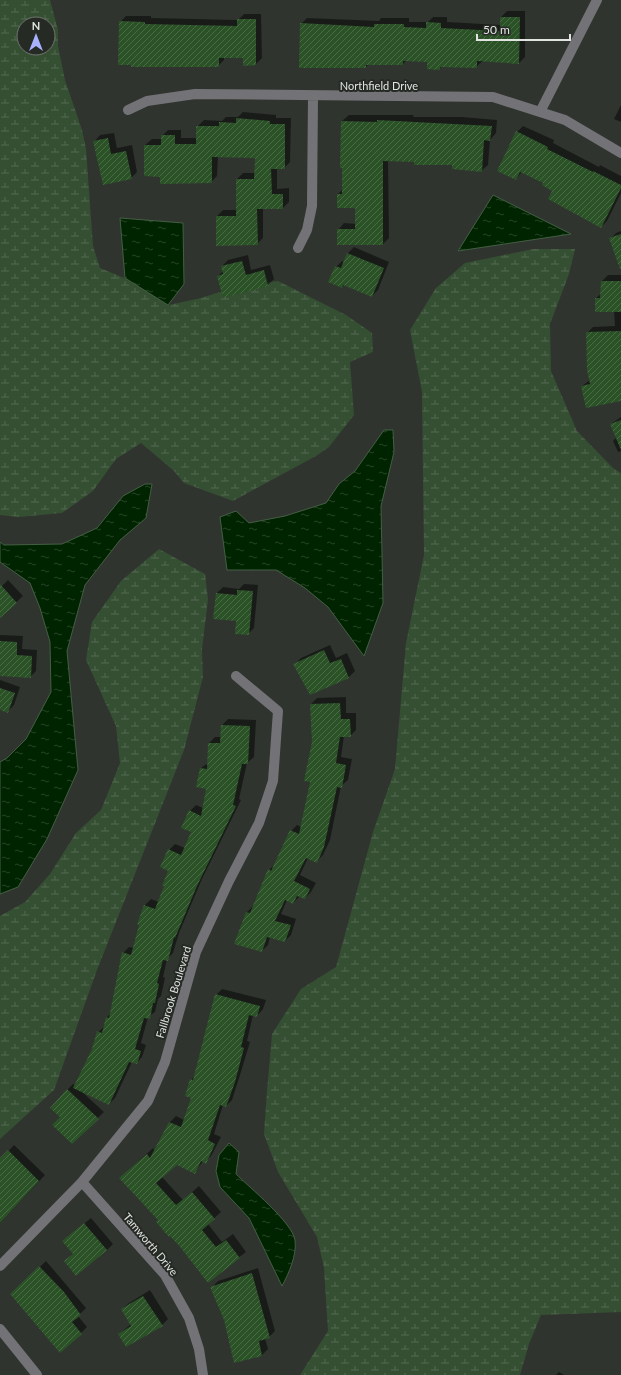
<svg xmlns="http://www.w3.org/2000/svg" width="621" height="1375" viewBox="0 0 621 1375" font-family="Lato,sans-serif">
  <defs>
    <pattern id="wetland-marsh" width="20" height="14" patternUnits="userSpaceOnUse"><rect width="20" height="14" fill="#354f32"/><path d="M1 5h8M5 5V1M11 12h8M15 12V8" fill="none" stroke="#52684f"/></pattern>
    <pattern id="water-ripples" width="26" height="14" patternUnits="userSpaceOnUse"><rect width="26" height="14" fill="#002400"/><path d="M2 4q2-2 4 0t4 0M15 11q2-2 4 0t4 0" fill="none" stroke="#254425"/></pattern>
    <pattern id="building-hatch" width="6" height="6" patternUnits="userSpaceOnUse"><rect width="6" height="6" fill="#2b5227"/><path d="M-1 1l2-2M0 6l6-6M5 7l2-2" fill="none" stroke="#496b46"/></pattern>
  </defs>
  <rect width="100%" height="100%" fill="#30342f"/>
  <path fill="url(#wetland-marsh)" fill-rule="evenodd" d="M0 0H50L58 30V46L65 80 82 130 86 149 93 246 100 268 129 280 169 305 201 298 242 285 278 281 346 315 372 333 373 352 350 362 354 415 329 447 316 456 233 501 184 483 174 471 141 443 116 459 93 491 62 513 19 517 0 515ZM24 24H48V48H24Z
    M533 249H575L569 274 550 324 551 371 577 431 613 468 621 473V1312L541 1315 529 1344 520 1375H300L328 1331 324 1268 317 1237 278 1172 264 1134 267 1091 272 1034 301 989 336 967 373 832 395 769 406 643 424 555 422 392 410 330 436 288 465 263Z
    M159 549 205 574 208 599 202 649 203 677 184 750 97 970 54 1090 0 1139V916L25 902 50 874 76 833 101 810 120 763 116 726 86 660 92 622 121 581Z"/>
  <path fill="url(#water-ripples)" stroke="#445e44" d="M493 195 571 234 458 251Z
    M120 218 183 223 184 284 168 305 125 278Z
    M384 430H393L394 452 381 506 383 603 364 656 328 607 305 588 276 570H227L220 517 236 511 249 523 285 516 326 503 339 484 355 471Z
    M145 484H152L146 518 120 540 85 585 67 651 78 770 47 839 18 887 0 894V762L7 758 26 739 51 692 50 642 40 608 30 583 0 562V542L4 545 62 544 97 528 123 496Z
    M229 1143 239 1152 236 1174C249 1187 292 1222 295 1240 297 1255 289 1273 282 1286L249 1218 220 1187 216 1171 219 1155Z"/>
  <path fill="#0007" d="M507 11H525V57L519 63 483 61 476 67 442 66 439 69 428 61 407 60 403 64H369L366 67 301 24 307 18 379 21 381 18H409V22H428L433 17H447V22L501 25V17Z
    M244 14H261L262 58 256 64 244 65V57H224V60L218 66 120 22 126 16H151V18L238 20Z
    M621 105V122L614 119Z
    M243 112 276 115V118H291L290 162 284 168H277V189L289 188V202L283 208H263V238L257 244 217 216 223 210H237V179L243 173H256V157L218 156 217 176 211 182 161 176 145 145 152 139H162V136L168 130H181V138H197V127L204 120 222 121 226 117H238Z
    M349 115H414L413 117H462L497 120 496 133 490 140 488 165 481 171 453 164 388 160 389 238 383 244 338 230 344 223 356 224V207L338 194 343 189 342 121Z
    M523 126 554 140 553 143 599 167 600 165 621 176V193L607 221 601 227 544 183 522 172 516 179 517 132Z
    M114 133 117 148 132 145 137 172 131 178 94 142 100 135Z
    M621 231V266L610 239 616 233Z
    M354 247 389 262 378 290 372 296 344 285 342 287 336 267 342 261 344 262 348 253Z
    M248 255 251 270 270 265 274 279 268 285 218 276 223 271 222 266 228 260Z
    M608 275H621V400L582 386 590 380 587 333 593 327 615 326 614 311 596 298 601 294 602 281Z
    M621 417V451L618 452 613 441 617 437 611 424Z
    M8 580 23 596 0 617V588Z
    M244 584 258 585 254 628 248 634 216 594 223 587 239 589Z
    M0 635 23 636 22 649 37 650 36 671 30 677 0 675Z
    M330 645 336 658 347 653 355 671 349 677 310 694 295 664 301 658Z
    M0 680 20 687 14 705 8 711 1 709 0 711Z
    M346 697V713H356V730L350 736H344L341 757 352 759 348 780 341 786 330 840 323 855 317 861 308 858 300 875 316 883 311 892 305 898 300 896 293 903 287 900 281 914 296 919 291 935 285 941 270 937 268 945 262 951 236 943 247 912 253 906 269 870 275 864 291 831 297 825 302 827 311 782 313 742 311 704 317 698Z
    M228 719 256 720 254 757 247 763 239 799 241 800 202 879 179 933 173 953 167 959 163 977 165 978 161 996 158 999 155 1012 148 1017 141 1043 146 1045 142 1057 136 1063 132 1062 115 1098 109 1104 81 1091 104 1112 72 1143 61 1117 67 1090 73 1084 75 1086 93 1049 98 1032 105 1026 107 1017 110 1014 123 953 129 947 134 948 140 924 139 923 145 905 151 899 159 902 170 870 169 850 175 844 185 848 192 832 190 811 196 805 203 808 208 789 201 768 208 763 209 743 215 737H221L222 725Z
    M222 989 266 1000 263 1009 257 1016 253 1015 247 1041 250 1042 240 1075 232 1100 226 1106 223 1105 214 1134 221 1137 211 1156 205 1162 203 1161 195 1172 177 1164 162 1177 183 1200 199 1186 221 1212 208 1224 222 1242 233 1234 246 1252 208 1281 159 1220 127 1172 153 1148 155 1151 170 1122 176 1116 184 1120 192 1097 191 1080 196 1074 216 995Z
    M14 1145 45 1175 0 1223V1160Z
    M91 1218 113 1244 107 1250 71 1255 74 1254 69 1236Z
    M46 1261 86 1308 78 1316 87 1327 81 1333 18 1288Z
    M258 1268 275 1331 269 1337 265 1338 268 1349 262 1355 235 1361 224 1319 212 1287 218 1281Z
    M150 1290 168 1319 162 1325 119 1334 131 1324 122 1309 129 1303Z
    M559 1372 564 1375H556Z"/>
  <path fill="url(#building-hatch)" d="M500 17H520L519 64 477 61V68L440 67V70L427 69V62L403 61V65H366V68H299L300 23 374 27V24H404V27L426 28V22L441 23V28L500 31Z
    M237 19H256V65L243 66V58H219V67H131V65H118L119 21 145 22V24L237 26Z
    M236 118 270 121V124H285V169H271L272 194H283V209H257L258 245 216 246V216H236V179H254L255 158 212 157V183L160 184V177L144 176V145H161V135H175V144H196V126H219V122L236 123Z
    M377 120 492 126 490 141 484 140 482 172 452 169V165H414V162L383 161V245H337V229H355V208H337V194H342V168H340L341 121 377 122Z
    M516 131 548 147 547 149 593 172V171L621 185V188L601 228 548 199 552 191 542 185 543 183 520 172 516 180 497 171Z
    M108 138 111 154 126 151 132 179 103 185 93 141Z
    M621 234V269H620L609 238Z
    M347 253 384 268 372 297 343 285 342 288 328 282 335 266 341 268Z
    M242 261 246 275 264 270 268 286 223 298 217 276 223 274 221 266Z
    M601 281H621V312H595V298H600Z
    M621 331V401L586 408 581 386 590 384 587 370 586 332Z
    M621 420V450L610 424Z
    M0 584 17 603 0 618Z
    M237 590 253 591 249 635 235 634 236 621 213 619 216 593 237 595Z
    M0 641 17 642V655L32 656 31 678 0 676Z
    M324 650 330 663 341 659 349 678 310 695 293 664Z
    M0 688 15 693 8 713 0 710Z
    M340 703 341 719H350L351 737H340L336 763 346 765 342 788 337 787 324 847 317 863 306 858 294 881 310 889 305 899 297 896 293 904 285 900 275 921 291 925 285 942 267 937 262 952 234 944 246 912 250 913 268 869 271 871 290 830 299 834 310 782 304 781 312 742 310 704Z
    M221 725 250 726 248 764H242L233 805 236 806 197 886 175 938 174 937 168 961 163 960 157 983 159 984 155 1003H153L150 1019 144 1018 135 1049 141 1051 137 1064 129 1062 109 1105 73 1088 92 1049 97 1031 102 1033 106 1017 109 1018 122 952 131 955 139 925 137 924 144 905 155 909 164 886H162L168 871 160 867 168 849 181 855 191 832 181 828 189 810 201 816 206 789 196 787 200 768 207 769 208 743H220Z
    M215 994 260 1006 257 1017 249 1015 241 1047 244 1048 235 1082 226 1107 220 1105 208 1140 215 1144 206 1164 201 1161 195 1174 177 1165 156 1183 176 1205 192 1192 215 1219 202 1230 216 1247 226 1240 240 1258 208 1283 181 1248 170 1236 169 1237 156 1222 158 1220 119 1178 147 1154 150 1158 169 1122 181 1127 191 1098 185 1096 190 1079 193 1080Z
    M67 1089 99 1119 72 1144 52 1125 60 1117 50 1108Z
    M8 1150 39 1181 0 1223V1158Z
    M84 1223 107 1250 76 1276 64 1261 73 1254 62 1241Z
    M39 1266 64 1292 81 1315 72 1322 82 1334 60 1353 10 1294Z
    M252 1273 270 1338 259 1341 262 1356 234 1363 224 1320 210 1287Z
    M143 1296 163 1326 126 1347 118 1334 131 1326 121 1309Z"/>
  <g fill="none" stroke-linecap="round" stroke-linejoin="round">
    <path stroke="#737377" stroke-width="10" d="M128 110 147 101 195 94 493 97 565 120 621 153
      M540 112 597 0
      M298 248 307 230 312 206 313 97
      M82 1182 165 1275 189 1318 199 1349 203 1375
      M0 1266 82 1182 148 1101 165 1062 196 952 229 881 259 823 273 781 278 711 236 676
      M0 1329 37 1375"/>
  </g>
  <g text-anchor="middle" dominant-baseline="central" stroke-width="4" stroke-linejoin="round" paint-order="stroke">
    <g font-size="11" fill="#e1e4e1" stroke="#262a25">
      <text x="379" y="85">Northfield Drive</text>
      <text transform="translate(173 992) rotate(-73)">Fallbrook Boulevard</text>
      <text transform="translate(151 1244) rotate(50)">Tamworth Drive</text>
    </g>
  </g>
  <g transform="translate(36 36)"><circle r="19" fill="#262a25" stroke="#717470"/>
  <path d="M0-3L7 15L0 10L-7 15Z" fill="#a7b1fc"/>
  <text y="-6" font-size="11" font-weight="bold" text-anchor="middle" fill="#e1e4e1">N</text>
  </g>
  <path d="M477 34v6h93v-6" fill="none" stroke="#e1e4e1" stroke-width="2"/>
  <text x="483" y="34" font-size="12" fill="#e1e4e1" stroke="#262a25" stroke-width="3" paint-order="stroke">50 m</text>
</svg>
